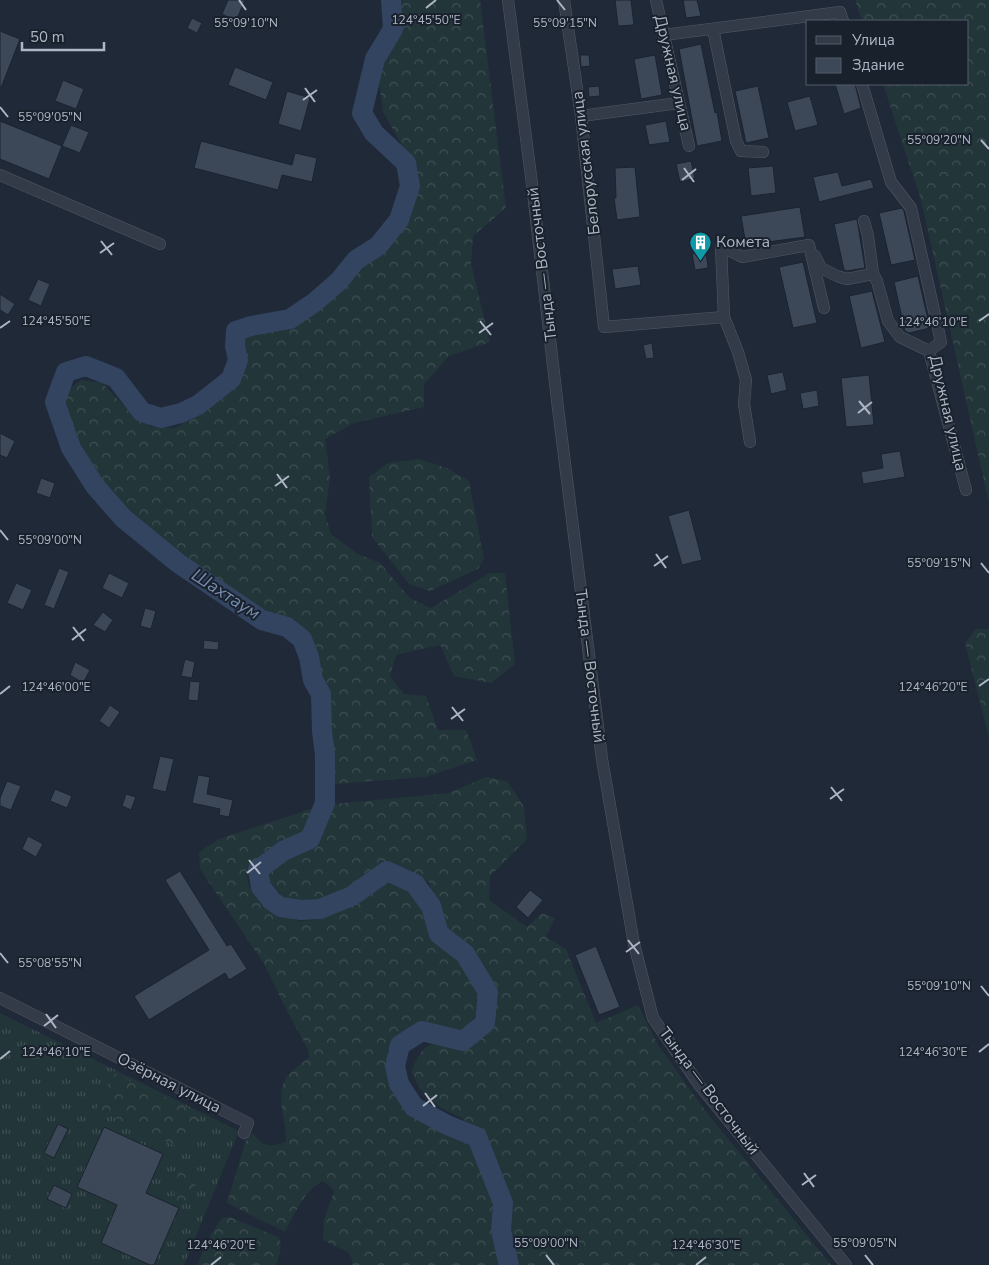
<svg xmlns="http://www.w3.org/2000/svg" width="989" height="1265" viewBox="0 0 989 1265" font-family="'Nunito Sans',sans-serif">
  <defs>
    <pattern id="grass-tufts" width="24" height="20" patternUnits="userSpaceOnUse" patternTransform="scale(1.25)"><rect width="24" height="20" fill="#223539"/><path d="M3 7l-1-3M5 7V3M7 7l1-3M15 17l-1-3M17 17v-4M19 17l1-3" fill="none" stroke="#405054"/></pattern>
    <pattern id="forest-crowns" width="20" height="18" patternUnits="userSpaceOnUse" patternTransform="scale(1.25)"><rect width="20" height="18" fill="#223539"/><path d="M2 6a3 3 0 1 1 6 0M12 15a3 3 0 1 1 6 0" fill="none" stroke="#405054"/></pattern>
  </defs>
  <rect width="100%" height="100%" fill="#202938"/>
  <path fill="url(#grass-tufts)" d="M0 1013 239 1131 184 1265H154L179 1208 146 1193 163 1154 104 1127 77 1187 117 1205 101 1243 150 1265H0Z"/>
  <path fill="url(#forest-crowns)" d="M400 0H480L506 208 473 236 471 264 490 342 449 356 424 384V407L354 423 325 439 330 478 325 514 331 534 358 554 380 563 410 598 431 608 490 573H505L515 664 491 683 454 676 440 645 396 655 390 676 404 694 426 696 438 730H466L477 760 425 777 335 784 330 744V714L327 690 305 635 289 621 253 604 213 577 153 533 108 493 79 446 63 409 64 393 81 380 102 383 127 409 151 427 175 428 200 414 233 385 246 358 244 337 300 322 348 284 361 265 389 244 409 209 418 174 383 112 379 81 382 57 398 36Z
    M855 0H989V503L921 200 883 84H968V21H862Z
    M419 459 447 468 469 481 484 559 478 569 430 591 409 584 372 537 369 477 388 463Z
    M976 629H989V738L965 643Z
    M486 777 507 781 524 807 527 839 490 876 489 900 527 927 542 913 555 918 546 937 566 949 596 1023 638 1005 658 1045 704 1109 831 1265H517L513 1253 508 1227 509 1203 497 1167 482 1133 460 1117 441 1108 420 1089 411 1071C415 1064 418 1054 425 1048 446 1032 457 1063 484 1028 486 1026 490 1022 491 1019 499 999 482 964 468 950 460 941 451 935 444 925 437 915 433 894 429 882 418 877 403 866 390 867 384 867 375 874 369 877 354 886 316 907 298 903 284 900 273 888 267 876 280 854 294 852 316 841L333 804 449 793Z
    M317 807 302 837 274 850 255 862 246 874 250 888 275 913 299 921 316 920 365 893 381 881H397L415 892 427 906 428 921 436 936 462 958 476 980 483 998C477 1013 470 1032 451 1033 444 1033 437 1027 429 1026 414 1025 397 1042 387 1051L395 1092 402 1105 416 1115 456 1132 475 1150 498 1202 496 1227 501 1257 505 1265H352V1260L349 1253 323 1240 324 1220 334 1191 330 1186 323 1181C304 1190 295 1214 285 1232L227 1203 246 1140 252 1134C256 1136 258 1139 261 1142 269 1148 278 1145 286 1141 287 1123 276 1099 284 1082 288 1072 302 1064 309 1057L308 1049 287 1011 264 964 200 869 199 852 219 839Z
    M113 1073 201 1114 184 1150 96 1109Z
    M187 1165 201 1172 190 1198 180 1204 174 1198 178 1172Z
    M230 1217 278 1237C284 1245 279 1256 276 1265H197L211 1234 222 1218Z"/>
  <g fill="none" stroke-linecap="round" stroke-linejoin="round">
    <path stroke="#334460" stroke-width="20" d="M391 0 393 29 375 59 362 113 374 133 406 163 410 186 399 220 378 246 356 260 339 281 315 302 290 319 251 326 236 331 235 346 238 360 231 379 198 405 181 413 161 418 142 412 116 378 86 366 66 372 55 402 71 448 95 486 123 518 178 563 262 620 287 627 302 639 309 657 313 680 321 694 322 731 325 755V803L310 839 283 851 258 870 261 887 272 901 281 907 301 910 320 909 352 896 387 871 415 884 431 906 439 934 465 954 488 992 485 1023 463 1041 422 1031 400 1045 395 1066 399 1084 414 1107 447 1125 477 1137 503 1203 501 1231 509 1265"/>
  </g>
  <path fill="#3c4758" stroke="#1b232f" d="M228 0H245L236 21 222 14Z
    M615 0H631L634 25 618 26Z
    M683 0H697L701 16 686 18Z
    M192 18 202 23 197 33 187 28Z
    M0 31 20 39 1 88H0Z
    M701 44 715 113 717 112 722 141 697 146 679 49Z
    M580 55H589L590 66 581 67Z
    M655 55 662 95 641 99 634 59Z
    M235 67 273 82 266 100 228 85Z
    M63 80 84 89 76 109 55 101Z
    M835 84H855L861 108 844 114Z
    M599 86 600 96 589 97 588 87Z
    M758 86 769 138 746 143 735 91Z
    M287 91 310 98 301 131 278 124Z
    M810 96 818 125 795 131 787 102Z
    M0 121 62 146 49 179 0 159Z
    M666 121 670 142 649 145 645 125Z
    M71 125 89 132 80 153 62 146Z
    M201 141 292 165 295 153 317 158 312 182 282 175 278 190 194 168Z
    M691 161 695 178 680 182 676 164Z
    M773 166 776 193 751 196 748 168Z
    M635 167 640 217 617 220 614 198H616L615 168Z
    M838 172 842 186 871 179 874 188 819 202 813 177Z
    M800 207 805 237 746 245 741 216Z
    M902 208 904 211 915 260 891 265 879 213Z
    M857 219 865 268 847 271 844 270 834 224Z
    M706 251 708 268 695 270 692 254Z
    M803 262 817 323 793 328 779 267Z
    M638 266 641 285 615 289 612 269Z
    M918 276 930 328 909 333 905 331 894 282Z
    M38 279 50 284 41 306 28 300Z
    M872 291 885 342 861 348 849 296Z
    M0 294 15 304 8 315 0 310Z
    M652 343 654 358 646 359 643 345Z
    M783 372 787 390 771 394 767 375Z
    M869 375 874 425 846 427 841 378Z
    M817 390 819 406 803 409 800 393Z
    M0 433 15 441 7 458 0 455Z
    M900 451 905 477 863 484 861 472 883 468 881 454Z
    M41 478 55 483 50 498 36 493Z
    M689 510 702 560 682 565 668 516Z
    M59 568 69 572 54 609 44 605Z
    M109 573 129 583 122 598 102 588Z
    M16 583 32 590 23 610 7 603Z
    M145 608 156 611 151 629 140 626Z
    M103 612 113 620 105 632 93 625Z
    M204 640 219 642 218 650 203 649Z
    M185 659 195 662 192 678 181 676Z
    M75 662 90 670 83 683 70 675Z
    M190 681 200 682 198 701 188 700Z
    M110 705 120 712 109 728 99 721Z
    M160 756 174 759 166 792 152 789Z
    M198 775 210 777 207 794 233 800 229 817 219 815 220 809 192 803Z
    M7 781 21 786 11 810 0 806V798Z
    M55 789 72 796 67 808 50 801Z
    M126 794 136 797 131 810 122 806Z
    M28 836 43 844 36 857 22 849Z
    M180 871 227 946 231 944 247 969 229 980 225 973 149 1020 134 996 209 950 165 880Z
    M530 890 543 900 528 918 516 907Z
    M596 946 620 1007 599 1015 575 955Z
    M58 1124 68 1129 54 1158 44 1153Z
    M104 1127 163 1154 146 1193 179 1208 154 1265H150L101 1243 117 1205 77 1187Z
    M54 1185 72 1194 66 1208 47 1199Z"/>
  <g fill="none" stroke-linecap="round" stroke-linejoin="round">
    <defs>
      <path id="minor" d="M508 0 531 176 558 408 602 759 634 944 653 1018 700 1086 846 1265
        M564 0 581 116 604 327 724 317 721 246 742 257 809 245 824 308
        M656 0 689 146
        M713 29 736 141 741 151 763 152
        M664 35 840 12 843 21
        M862 84 891 182 911 208 941 342 929 351 966 490
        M581 116 679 103
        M0 175 160 244
        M864 221 868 236 873 274
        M815 256 821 268 837 276 847 279 873 274 877 281 888 321 900 337 929 351
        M724 317 738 352 746 380 744 404 750 442
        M0 998 248 1123 244 1133"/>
    </defs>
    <use href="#minor" stroke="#515966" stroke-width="12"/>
    <use href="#minor" stroke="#343b48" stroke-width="11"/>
  </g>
  <path fill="none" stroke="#aeb6c5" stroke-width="2" d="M239 0 246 10M557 0 565 10M426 8 436 0M305 88 315 102M303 100 317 90M0 107 8 117M981 140 989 149M684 168 694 182M682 180 696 169M101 241 112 255M100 253 114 243M480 321 491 335M979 321 989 314M0 328 10 321M479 333 493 323M859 401 870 414M858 413 872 402M277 474 287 488M275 486 289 476M0 530 8 540M656 554 666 568M981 563 989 573M654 566 668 556M73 627 84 641M72 640 86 629M979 686 989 679M0 694 10 686M452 707 463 721M451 719 465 709M831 787 842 801M830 799 844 789M249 860 260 874M247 873 261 862M628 940 639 954M626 952 640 942M0 953 8 963M981 986 989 996M46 1014 56 1028M44 1026 58 1015M979 1052 989 1044M0 1059 10 1051M425 1093 435 1107M423 1106 437 1095M804 1173 814 1187M802 1185 816 1175M546 1255 554 1265M865 1255 873 1265M211 1265 221 1257M696 1265 706 1257"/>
  <defs>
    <symbol id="building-pin" viewBox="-11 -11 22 30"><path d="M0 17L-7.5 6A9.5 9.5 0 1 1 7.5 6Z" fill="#0f9aa8" stroke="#19212d"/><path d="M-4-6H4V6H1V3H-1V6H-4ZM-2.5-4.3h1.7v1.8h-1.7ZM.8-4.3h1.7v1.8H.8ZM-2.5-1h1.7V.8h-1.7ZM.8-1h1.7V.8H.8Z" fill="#fff"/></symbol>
  </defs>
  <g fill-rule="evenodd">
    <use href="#building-pin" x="688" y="230" width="25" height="34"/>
  </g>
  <g text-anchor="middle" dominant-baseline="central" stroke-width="4" stroke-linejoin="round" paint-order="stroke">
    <g font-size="16" fill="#aeb6c5" stroke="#19212d">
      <text transform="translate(673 73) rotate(77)">Дружная улица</text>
      <text transform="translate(586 163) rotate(-97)">Белорусская улица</text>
      <text transform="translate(542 264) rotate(-97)">Тында — Восточный</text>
      <text transform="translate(948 413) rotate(77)">Дружная улица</text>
      <text transform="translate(590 666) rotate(83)">Тында — Восточный</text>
      <text transform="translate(169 1083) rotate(27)">Озёрная улица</text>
      <text transform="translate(709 1091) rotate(53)">Тында — Восточный</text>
    </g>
    <g font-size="16" fill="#aeb6c5" stroke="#19212d" text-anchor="start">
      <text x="716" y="242">Комета</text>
    </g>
    <g font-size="18" font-style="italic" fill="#758cae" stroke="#19212d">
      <text transform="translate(226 594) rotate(33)">Шахтаум</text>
    </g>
  </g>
  <g font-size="12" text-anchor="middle" fill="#aeb6c5" stroke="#19212d" stroke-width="4" stroke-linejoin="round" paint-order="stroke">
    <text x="426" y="24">124°45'50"E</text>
    <text x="246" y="27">55°09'10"N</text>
    <text x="565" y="27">55°09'15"N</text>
    <text x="50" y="121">55°09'05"N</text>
    <text x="939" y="144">55°09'20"N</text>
    <text x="56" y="325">124°45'50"E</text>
    <text x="933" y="326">124°46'10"E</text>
    <text x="50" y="544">55°09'00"N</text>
    <text x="939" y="567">55°09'15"N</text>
    <text x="56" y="691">124°46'00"E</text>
    <text x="933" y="691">124°46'20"E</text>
    <text x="50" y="967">55°08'55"N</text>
    <text x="939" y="990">55°09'10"N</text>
    <text x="56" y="1056">124°46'10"E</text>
    <text x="933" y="1056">124°46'30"E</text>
    <text x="546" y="1247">55°09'00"N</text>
    <text x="865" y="1247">55°09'05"N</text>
    <text x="221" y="1249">124°46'20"E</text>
    <text x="706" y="1249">124°46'30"E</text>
  </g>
  <rect x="806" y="20" width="162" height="65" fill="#19212d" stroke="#555d6a"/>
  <rect x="816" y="36" width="25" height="8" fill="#343b48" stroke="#555d6a"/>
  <text x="852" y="45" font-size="15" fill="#aeb6c5">Улица</text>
  <rect x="816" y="58" width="25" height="15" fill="#3c4758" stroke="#555d6a"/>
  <text x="852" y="70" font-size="15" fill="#aeb6c5">Здание</text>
  <path d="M22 42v8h82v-8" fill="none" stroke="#aeb6c5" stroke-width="2.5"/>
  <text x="30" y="42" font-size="15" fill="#aeb6c5" stroke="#19212d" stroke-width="4" paint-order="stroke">50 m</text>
</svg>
